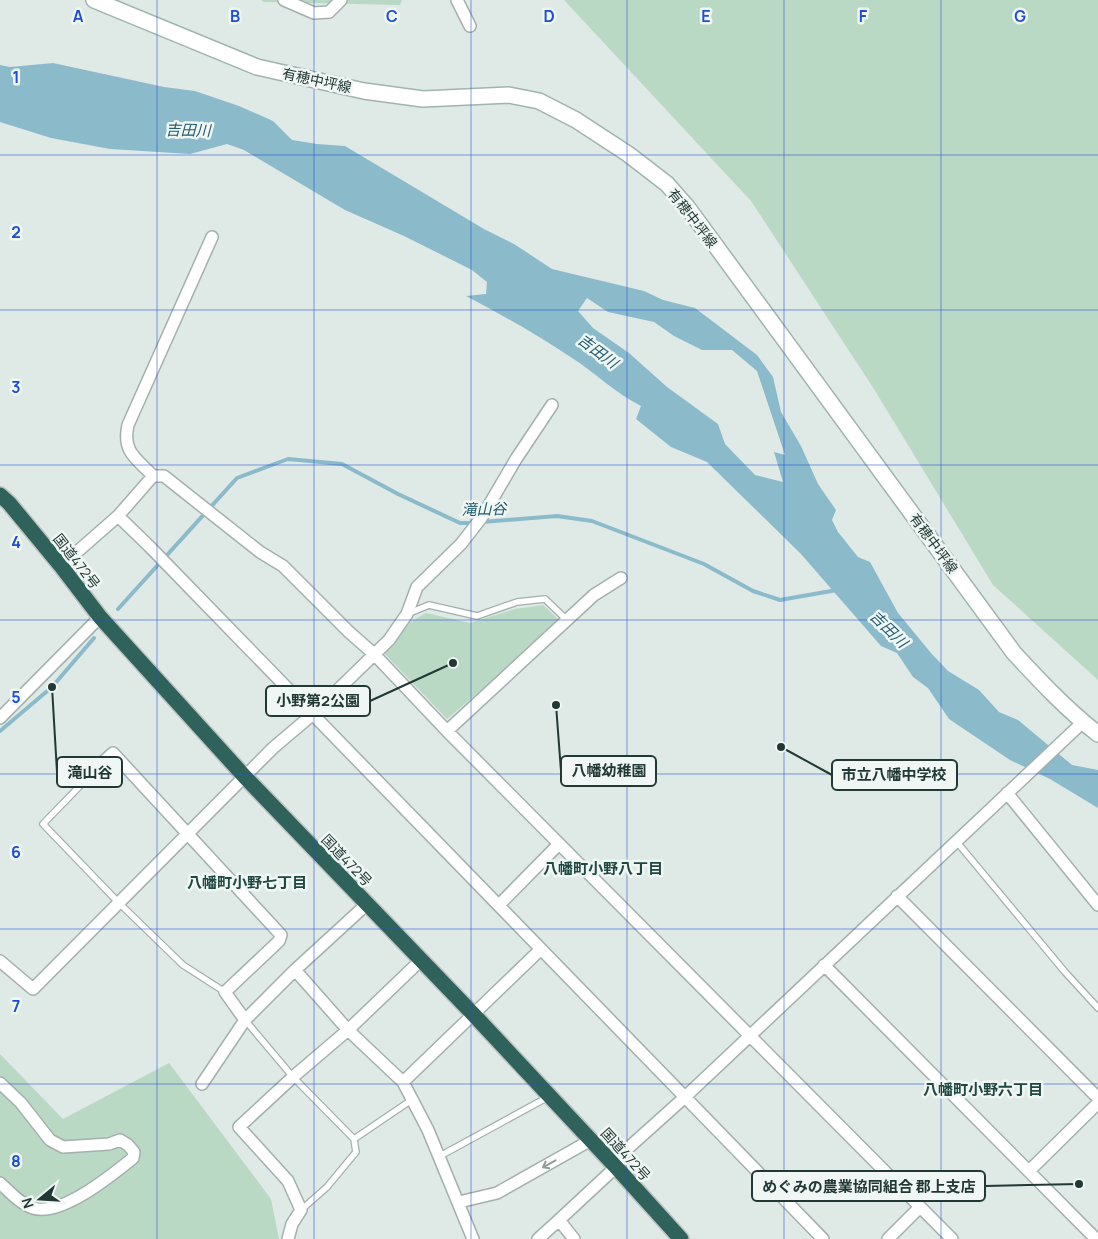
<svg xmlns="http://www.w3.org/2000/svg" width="1098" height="1239" viewBox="0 0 1098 1239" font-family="Manrope,'Noto Sans JP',sans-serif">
  <rect width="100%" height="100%" fill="#dfe9e6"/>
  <path fill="#bad9c5" d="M261 0H402L400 5 264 2Z
    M564 0H1098V680L993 585 874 389 751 201Z
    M543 605 559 620 502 672 447 719 384 653 410 622 426 613 470 623 515 609Z
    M0 1054 63 1119 169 1063 271 1199 279 1239H0Z"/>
  <path fill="#8bbbcb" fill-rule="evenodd" d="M53 63 164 87 195 91 239 106 273 121 292 140 317 144 345 146 484 229 514 244 552 269 644 291 663 300 695 308 757 355 773 377 781 412 801 446 818 484 836 510 832 520 838 532 858 557 870 562 898 613 931 653 948 671 979 690 999 712 1018 720 1072 765 1098 770V808L1050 779 1010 760 949 719 928 688 913 677 897 653 881 646 801 554 707 462 671 447 636 419 641 406C615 393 597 374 572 358 538 335 502 315 466 296L486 294 487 282 472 270 404 236 345 210 244 150 227 144 190 154 110 149 51 138 0 122V65L10 67ZM587 298 608 312 654 322 674 336 702 350H732L757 371 785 455 774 452 783 482 755 475 725 444 718 424 667 387 629 353 593 328 578 311Z"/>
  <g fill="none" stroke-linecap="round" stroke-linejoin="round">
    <path stroke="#8bbbcb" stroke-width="4" d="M482 522 557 516 592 521 704 564 753 591 780 600 837 590
      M118 609 237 478 288 459 342 464 398 494 460 523H475
      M0 731 52 687 94 638"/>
    <defs>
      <path id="lane" d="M407 614 429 605 477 616 517 602 545 599 567 620
        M104 761 43 824 118 902 183 965 225 992
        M956 841 1065 972 1098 1008
        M245 1020 293 1077 354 1139
        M440 1156 548 1097
        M301 1210 327 1187 356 1152 354 1139 413 1099"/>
      <path id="street" d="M284 0 314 13 329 12 341 0
        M457 0 470 26
        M212 237 128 425C122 452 136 458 153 476H164L260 552 283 566 349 632 374 654 447 731 952 1239
        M118 516 150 547 823 1239
        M61 566 118 516 153 476
        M0 718 100 617
        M447 731 594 595 621 578
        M104 761 113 753 281 935 279 941 225 992 245 1020
        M1007 793 1098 905
        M897 896 1098 1098
        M499 905 559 844
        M0 961 33 989 273 748 313 714 389 640 407 614 417 587 461 544 482 517 516 459 552 405
        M824 965 1096 1239
        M295 970 348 1030 403 1082 428 1130 473 1239
        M403 1082 541 949
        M0 1083 21 1103 50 1140 63 1147 109 1144 120 1140 128 1145 134 1152 133 1158C112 1175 61 1217 33 1208 20 1204 10 1192 0 1183
        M202 1084 245 1020 295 970 367 904
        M1029 1171 1098 1103
        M459 1202 497 1193 591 1140
        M559 1220 616 1167 626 1150 685 1097 1083 722
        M288 1239 292 1224 301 1210 288 1181 239 1127 293 1077 348 1030 421 960
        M538 1239 559 1220 574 1239
        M888 1239 920 1207"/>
      <path id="secondary" d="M94 0 257 67 364 91 423 99 509 95 539 101 576 120 628 154 667 184 688 208 1014 653C1040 681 1067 710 1098 734"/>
      <path id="highway" d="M0 495 9 503 61 566 100 617 245 777 474 1015 616 1167 681 1239"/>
    </defs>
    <use href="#lane" stroke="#a3b0ad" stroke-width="8"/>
    <use href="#street" stroke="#a3b0ad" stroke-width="14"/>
    <use href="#secondary" stroke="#a0b4ae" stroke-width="18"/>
    <use href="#highway" stroke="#bdc3c2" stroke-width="18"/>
    <use href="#lane" stroke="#fff" stroke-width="5.5"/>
    <use href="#street" stroke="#fff" stroke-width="11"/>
    <use href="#secondary" stroke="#fff" stroke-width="15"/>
    <use href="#highway" stroke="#30625c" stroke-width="15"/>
  </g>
  <defs><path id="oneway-shaft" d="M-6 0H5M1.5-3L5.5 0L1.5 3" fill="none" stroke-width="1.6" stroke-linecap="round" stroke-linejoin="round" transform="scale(1.25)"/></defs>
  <use stroke="#909c9a" href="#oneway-shaft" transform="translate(549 1164) rotate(151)"/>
  <path fill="none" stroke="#1d4ed8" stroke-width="1" stroke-opacity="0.55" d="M157 0V1239M314 0V1239M471 0V1239M627 0V1239M784 0V1239M941 0V1239M0 155H1098M0 310H1098M0 465H1098M0 620H1098M0 774H1098M0 929H1098M0 1084H1098"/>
  <g text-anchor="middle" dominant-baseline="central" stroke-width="5" stroke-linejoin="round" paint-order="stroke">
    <g font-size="14" fill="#223834" stroke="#eff6f3">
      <text transform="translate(317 80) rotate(12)">有穂中坪線</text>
      <text transform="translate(693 218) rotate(52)">有穂中坪線</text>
      <text transform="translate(934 543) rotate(54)">有穂中坪線</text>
      <text transform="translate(77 561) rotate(52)">国道472号</text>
      <text transform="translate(347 860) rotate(46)">国道472号</text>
      <text transform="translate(626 1154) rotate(48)">国道472号</text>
    </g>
    <g font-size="15" font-style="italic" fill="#215b6e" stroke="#eff6f3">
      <text transform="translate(188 130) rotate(1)">吉田川</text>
      <text transform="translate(598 351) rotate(37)">吉田川</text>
      <text transform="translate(484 509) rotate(-1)">滝山谷</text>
      <text transform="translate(889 629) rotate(44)">吉田川</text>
    </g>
    <g font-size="15" font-weight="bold" fill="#204842" stroke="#eff6f3">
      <text x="603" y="868">八幡町小野八丁目</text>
      <text x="247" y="882">八幡町小野七丁目</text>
      <text x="983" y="1089">八幡町小野六丁目</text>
    </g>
  </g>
  <g font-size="16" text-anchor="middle" font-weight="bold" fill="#1d4ed8" stroke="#eff6f3" stroke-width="5" stroke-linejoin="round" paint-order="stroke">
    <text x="78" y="22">A</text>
    <text x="235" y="22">B</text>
    <text x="392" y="22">C</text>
    <text x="549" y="22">D</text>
    <text x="706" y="22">E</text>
    <text x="863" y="22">F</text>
    <text x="1020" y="22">G</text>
    <text x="16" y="83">1</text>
    <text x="16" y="238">2</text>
    <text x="16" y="393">3</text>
    <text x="16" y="548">4</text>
    <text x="16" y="703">5</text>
    <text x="16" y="858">6</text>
    <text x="16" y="1012">7</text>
    <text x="16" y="1167">8</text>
  </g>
  <path fill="none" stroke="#223834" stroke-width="2" d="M453 663L370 701M556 705L561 771M52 687L57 772M781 747L832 775M1079 1184L985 1186"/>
  <g fill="#223834" stroke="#eff6f3" stroke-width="2">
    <circle cx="453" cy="663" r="5"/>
    <circle cx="556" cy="705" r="5"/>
    <circle cx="52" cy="687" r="5"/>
    <circle cx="781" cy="747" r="5"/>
    <circle cx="1079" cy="1184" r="5"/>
  </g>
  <g fill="#eff6f3" stroke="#223834" stroke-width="2">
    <rect x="266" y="686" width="104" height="30" rx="5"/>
    <rect x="561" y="756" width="95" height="30" rx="5"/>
    <rect x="57" y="757" width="65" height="30" rx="5"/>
    <rect x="832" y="760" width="125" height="30" rx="5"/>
    <rect x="752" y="1171" width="233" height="30" rx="5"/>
  </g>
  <g font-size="15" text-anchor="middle" font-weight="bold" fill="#223834">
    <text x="318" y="706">小野第2公園</text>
    <text x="609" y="776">八幡幼稚園</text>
    <text x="90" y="778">滝山谷</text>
    <text x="894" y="780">市立八幡中学校</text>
    <text x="869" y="1192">めぐみの農業協同組合 郡上支店</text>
  </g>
  <g transform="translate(40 1199) rotate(252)" stroke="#eff6f3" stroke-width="4" paint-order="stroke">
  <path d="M0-4L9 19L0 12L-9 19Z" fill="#223834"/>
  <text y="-8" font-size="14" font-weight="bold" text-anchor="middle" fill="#223834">N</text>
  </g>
</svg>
